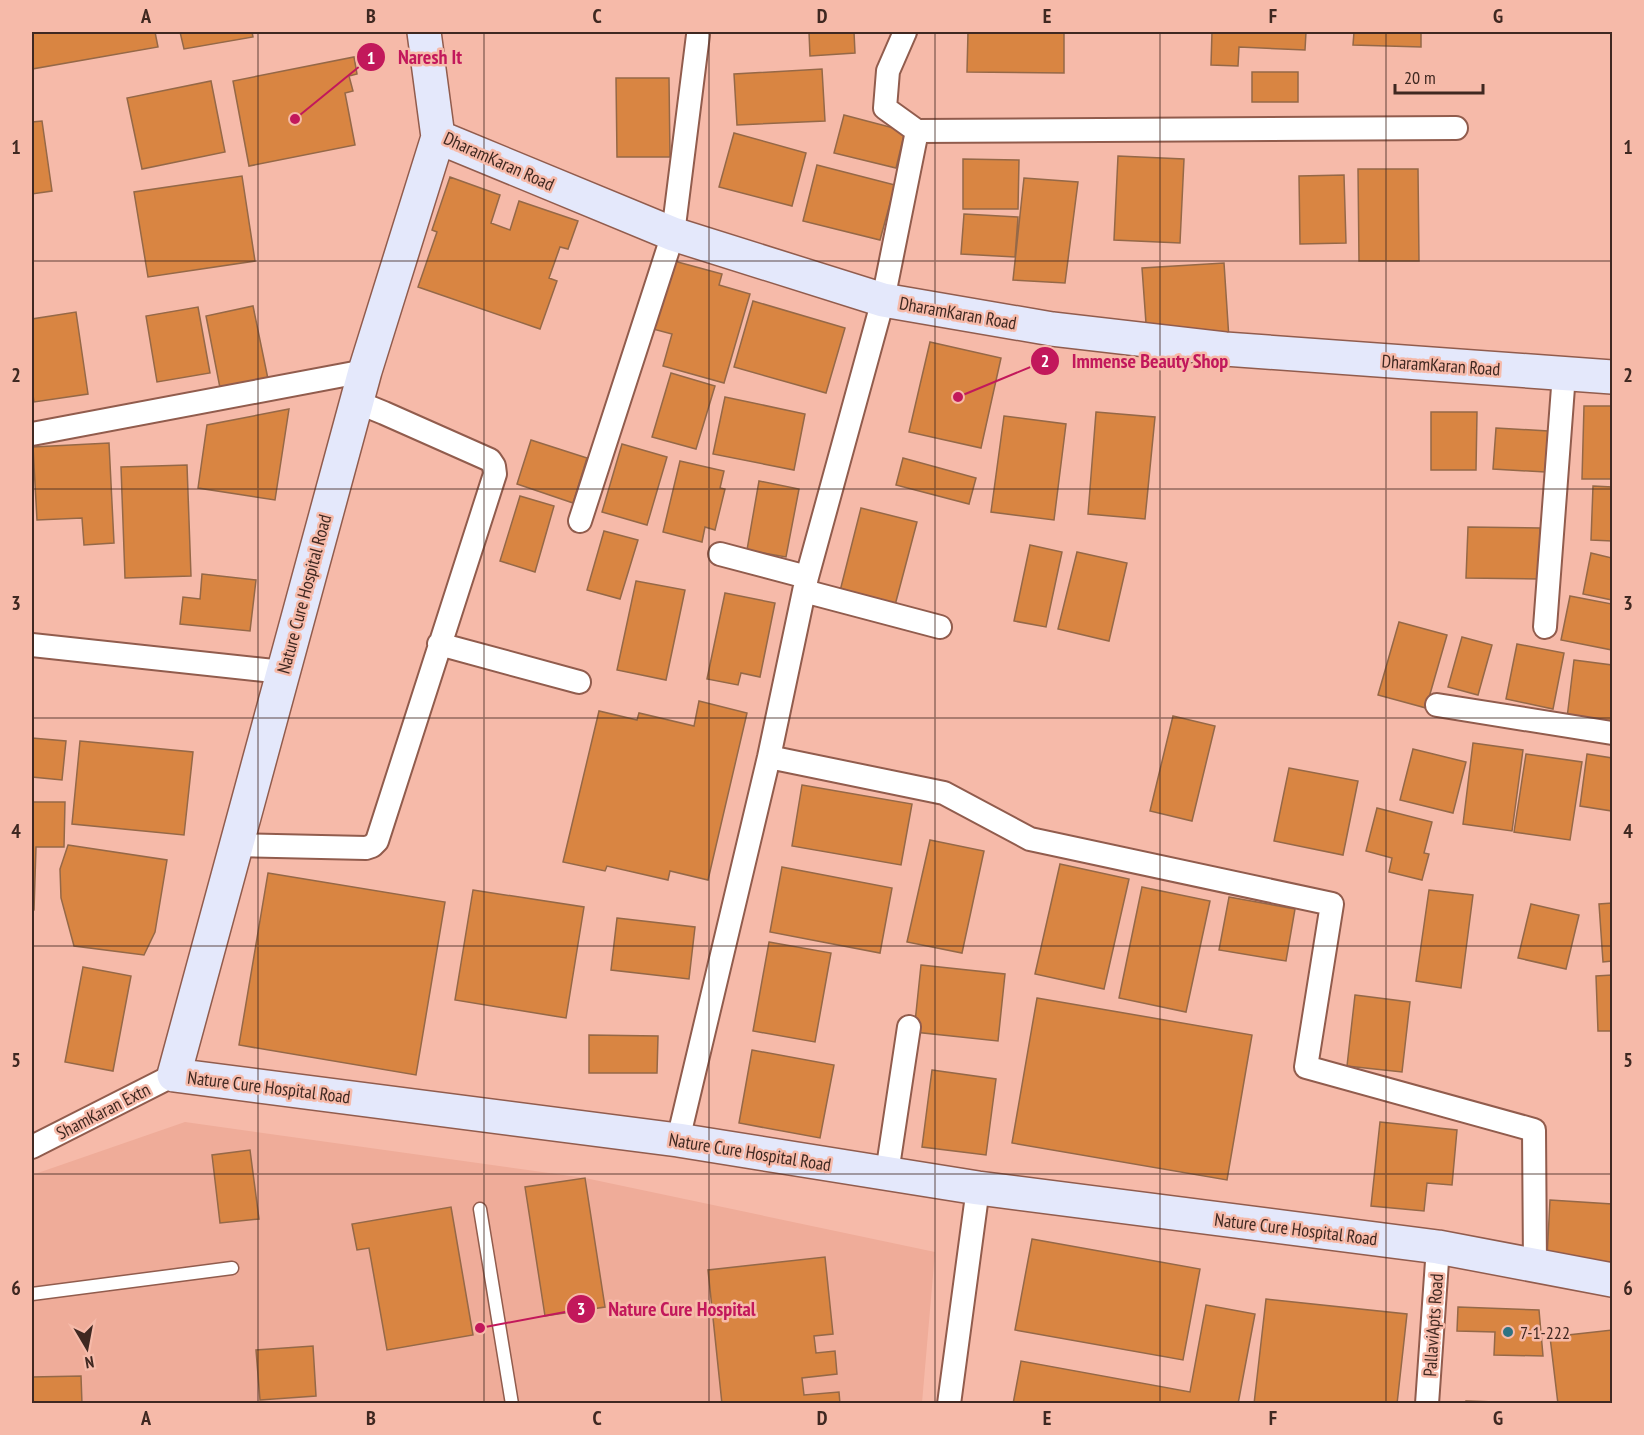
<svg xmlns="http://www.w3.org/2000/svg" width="1644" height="1435" viewBox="0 0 1644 1435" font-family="'PT Sans Narrow',sans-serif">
  <rect width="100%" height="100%" fill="#f6baa9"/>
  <path fill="#efac99" d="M185 1122 585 1178 935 1252 922 1403H32V1175Z"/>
  <path fill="#d98542" stroke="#956847" stroke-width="1.5" d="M32 32H155L158 47 32 69Z
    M180 32H252L253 37 184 49Z
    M809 32H854L855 53 810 56Z
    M968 32H1064V73L967 72Z
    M1212 32H1306L1305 50 1239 47 1238 66 1211 65Z
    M1354 32H1421V47L1353 45Z
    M354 57 357 74 349 76 353 91 345 93 355 145 249 166 233 81Z
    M822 69 825 121 737 125 734 74Z
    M1252 72H1298V102H1252Z
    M616 78H669L670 157H617Z
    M211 81 225 152 142 169 127 98Z
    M844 115 905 131 896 168 834 153Z
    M42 121 52 191 32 194V122Z
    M734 133 806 153 792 206 719 187Z
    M1118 156 1184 159 1180 243 1114 240Z
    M963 159 1019 160 1018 209H963Z
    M817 165 895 185 880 240 803 221Z
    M1358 169H1418L1419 261H1359Z
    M1344 175 1346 243 1300 244 1299 176Z
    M242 176 255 261 148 277 134 192Z
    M450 177 500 195 491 223 510 230 519 201 578 221 568 249 560 247 549 278 557 281 540 329 418 287 437 232 432 230Z
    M1024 178 1078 182 1065 283 1013 280Z
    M964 214 1018 217 1015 257 961 254Z
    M674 261 722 274 719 285 750 294 724 383 663 366 672 334 653 329Z
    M1224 263 1229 339 1147 337 1142 268Z
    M753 301 845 328 826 393 734 367Z
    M253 306 268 379 220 388 206 316Z
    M198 307 210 373 157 382 146 316Z
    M76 312 88 394 34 402 32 388V319Z
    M930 342 1001 358 981 448 909 432Z
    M671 373 715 386 696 449 652 437Z
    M725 397 805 414 794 470 713 454Z
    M1584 406H1612V479H1582Z
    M289 409 275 500 198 488 207 425Z
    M1096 412 1155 417 1145 519 1088 514Z
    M1431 412H1477L1476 470H1431Z
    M1004 416 1066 424 1054 520 991 512Z
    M1496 428 1548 431 1545 472 1493 469Z
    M531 440 587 458 573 503 517 484Z
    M109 443 114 543 84 545 82 518 37 520 33 447Z
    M622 444 667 457 647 525 602 512Z
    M903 458 976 478 969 504 896 485Z
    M680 461 724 471 720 488 725 489 715 530 705 527 702 542 663 532Z
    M187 465 191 576 125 578 121 467Z
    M759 481 799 489 786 557 747 550Z
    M1593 486 1612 487V541L1591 540Z
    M520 496 554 506 535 572 500 561Z
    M861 508 917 522 894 609 839 595Z
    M1468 527 1540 528 1539 579 1466 578Z
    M604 531 638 540 620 599 587 590Z
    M1030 545 1062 552 1046 627 1014 621Z
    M1077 552 1127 563 1109 641 1058 629Z
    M1591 553 1612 558V600L1583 594Z
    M202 574 256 580 250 631 180 624 183 597 200 599Z
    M636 581 685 590 666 680 617 670Z
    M725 593 775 603 760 677 741 673 738 685 707 679Z
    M1570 596 1612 604V650L1561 640Z
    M1399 622 1447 635 1426 708 1378 695Z
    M1462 637 1492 645 1478 695 1448 687Z
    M1517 644 1564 653 1553 709 1506 699Z
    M1574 660 1612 665V723L1567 718Z
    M699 701 747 713 708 880 670 871 668 880 607 866 605 871 563 862 599 711 637 720 639 713 694 726Z
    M1173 716 1215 726 1192 821 1150 811Z
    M32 738 66 741 62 780 32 777Z
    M80 741 193 752 184 835 72 824Z
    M1473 743 1523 750 1512 831 1463 824Z
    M1413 749 1466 762 1453 813 1400 800Z
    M1526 754 1582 762 1570 840 1514 832Z
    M1587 754 1612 758V811L1580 806Z
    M1289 768 1358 781 1343 855 1274 841Z
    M802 785 912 804 901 865 792 846Z
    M32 802H65L64 847H36L34 910 32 911Z
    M1377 808 1432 822 1424 853 1429 854 1422 880 1389 872 1392 858 1366 851Z
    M930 840 984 851 962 953 907 942Z
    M68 845 167 860 155 932 144 955 74 946 61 898 60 869Z
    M1060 864 1129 879 1104 989 1035 974Z
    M782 867 892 888 880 953 770 932Z
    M268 873 445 902 416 1075 239 1045Z
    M1142 887 1210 901 1186 1012 1119 998Z
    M473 890 584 907 566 1018 455 1000Z
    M1429 890 1473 895 1461 988 1416 981Z
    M1229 897 1295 909 1286 961 1219 950Z
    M1612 903V961L1603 962 1599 904Z
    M1531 904 1579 915 1566 969 1518 958Z
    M617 918 695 927 689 979 611 970Z
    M769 942 831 953 815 1042 753 1031Z
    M921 965 1005 974 998 1041 914 1032Z
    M83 967 131 976 113 1071 65 1062Z
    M1612 975V1031H1598L1596 976Z
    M1355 995 1410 1002 1402 1072 1347 1066Z
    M1037 998 1252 1035 1227 1180 1012 1143Z
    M589 1035 658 1036 657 1073H589Z
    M752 1050 834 1065 820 1138 739 1123Z
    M932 1070 996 1079 986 1155 922 1147Z
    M1380 1122 1457 1130 1452 1185 1427 1183 1424 1211 1371 1206Z
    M250 1150 259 1219 220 1223 212 1155Z
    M585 1178 605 1307 545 1316 525 1187Z
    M1550 1200 1612 1204V1262L1547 1258Z
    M451 1207 473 1335 387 1350 369 1248 357 1250 352 1224Z
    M1032 1239 1200 1269 1183 1360 1015 1330Z
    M825 1257 833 1334 814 1336 816 1353 835 1351 837 1374 802 1378 804 1395 839 1392 840 1404H722L708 1270Z
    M1266 1299 1407 1314 1397 1404H1254Z
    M1206 1305 1255 1314 1238 1404H1013L1021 1361 1190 1392Z
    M1458 1307 1539 1310 1543 1356 1494 1355 1495 1332 1457 1331Z
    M1612 1330V1404H1558L1550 1337Z
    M313 1346 316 1396 260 1400 256 1350Z
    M81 1376 82 1404H32V1377Z
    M1466 1401 1528 1403V1404H1466Z"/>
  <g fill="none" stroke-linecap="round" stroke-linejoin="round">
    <defs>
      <path id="lane" d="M480 1209 512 1404
        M32 1294 232 1268"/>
      <path id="street" d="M905 32 888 71 885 108 917 131 1456 128
        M32 434 365 371
        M580 521 673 234 698 35
        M720 554 807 577
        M804 591 940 627
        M1545 627 1564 374
        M439 644 579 682
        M32 645 283 672
        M1437 705 1612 733
        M769 757 944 793 1030 839 1332 904 1306 1067 1534 1130 1535 1266
        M237 845 366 848 372 846 377 841 495 474 494 466 490 460 384 413 357 402
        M678 1140 769 757 807 577 883 300 917 131
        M32 1147 174 1075
        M887 1173 909 1027
        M949 1404 978 1188
        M1427 1404 1438 1247"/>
      <path id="secondary" d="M424 32 438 137 673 234 883 300 1052 329 1225 349 1612 377
        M438 137 365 371 174 1075 678 1140 978 1188 1438 1247 1612 1280"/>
    </defs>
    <use href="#lane" stroke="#915c4d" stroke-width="15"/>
    <use href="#street" stroke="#915c4d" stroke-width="26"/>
    <use href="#secondary" stroke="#915c4d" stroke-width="36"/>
    <use href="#lane" stroke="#fff" stroke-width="12"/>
    <use href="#street" stroke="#fff" stroke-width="22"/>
    <use href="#secondary" stroke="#e4e8fb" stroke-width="33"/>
  </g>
  <path fill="none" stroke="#3f2821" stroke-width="1.5" stroke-opacity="0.55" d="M258 32V1404M484 32V1404M709 32V1404M935 32V1404M1160 32V1404M1386 32V1404M32 261H1612M32 489H1612M32 718H1612M32 946H1612M32 1174H1612"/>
  <circle fill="#2f7383" stroke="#f6baa9" stroke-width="2" cx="1508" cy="1332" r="6"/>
  <g text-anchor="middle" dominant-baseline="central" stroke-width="5" stroke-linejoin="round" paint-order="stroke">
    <g font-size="18" fill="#3f2821" stroke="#f6baa9">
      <text transform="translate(499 161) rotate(24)">DharamKaran Road</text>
      <text transform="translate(958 313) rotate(10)">DharamKaran Road</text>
      <text transform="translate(1441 365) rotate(4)">DharamKaran Road</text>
      <text transform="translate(304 594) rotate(-75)">Nature Cure Hospital Road</text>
      <text transform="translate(269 1087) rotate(7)">Nature Cure Hospital Road</text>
      <text transform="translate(103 1111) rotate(-27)">ShamKaran Extn</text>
      <text transform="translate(750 1152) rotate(9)">Nature Cure Hospital Road</text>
      <text transform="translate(1296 1229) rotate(7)">Nature Cure Hospital Road</text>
      <text transform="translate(1433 1325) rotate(-86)">PallaviApts Road</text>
    </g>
    <g font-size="18" fill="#3f2821" stroke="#f6baa9" text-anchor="start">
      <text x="1520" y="1332">7-1-222</text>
    </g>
  </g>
  <path fill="none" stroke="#c2185b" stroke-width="2" d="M295 119L371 57M958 397L1045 361M480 1328L581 1309"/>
  <g fill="#c2185b" stroke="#f6baa9" stroke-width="2">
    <circle cx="295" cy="119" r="6"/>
    <circle cx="958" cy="397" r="6"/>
    <circle cx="480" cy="1328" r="6"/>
    <circle cx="371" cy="57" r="15"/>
    <circle cx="1045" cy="361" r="15"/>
    <circle cx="581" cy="1309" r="15"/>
  </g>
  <g font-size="18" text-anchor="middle" font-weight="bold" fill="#fff">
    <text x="371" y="64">1</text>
    <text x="1045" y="367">2</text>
    <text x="581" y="1315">3</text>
  </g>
  <g font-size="20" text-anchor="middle" font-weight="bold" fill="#c2185b" stroke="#f6baa9" stroke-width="5" stroke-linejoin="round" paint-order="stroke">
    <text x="430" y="64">Naresh It</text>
    <text x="1150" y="368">Immense Beauty Shop</text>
    <text x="682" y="1316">Nature Cure Hospital</text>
  </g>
  <rect width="1644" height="1435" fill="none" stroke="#f6baa9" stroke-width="66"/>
  <g transform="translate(87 1348) rotate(170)" stroke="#f6baa9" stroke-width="4.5" paint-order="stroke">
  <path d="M0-4.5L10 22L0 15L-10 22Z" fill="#3f2821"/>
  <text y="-9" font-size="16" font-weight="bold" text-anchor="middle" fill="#3f2821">N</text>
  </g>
  <path d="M1395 84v9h88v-9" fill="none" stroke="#3f2821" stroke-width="3"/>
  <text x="1404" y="84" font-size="18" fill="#3f2821" stroke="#f6baa9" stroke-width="4.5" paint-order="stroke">20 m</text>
  <rect x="33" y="33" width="1578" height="1369" fill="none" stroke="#3f2821" stroke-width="2"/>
  <g font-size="20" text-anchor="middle" font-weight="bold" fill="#3f2821">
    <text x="146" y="23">A</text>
    <text x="371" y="23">B</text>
    <text x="597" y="23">C</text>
    <text x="822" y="23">D</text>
    <text x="1047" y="23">E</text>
    <text x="1273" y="23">F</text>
    <text x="1498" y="23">G</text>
    <text x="16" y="154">1</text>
    <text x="1628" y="154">1</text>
    <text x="16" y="382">2</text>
    <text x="1628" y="382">2</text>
    <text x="16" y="610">3</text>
    <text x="1628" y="610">3</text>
    <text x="16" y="838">4</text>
    <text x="1628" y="838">4</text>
    <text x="16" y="1067">5</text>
    <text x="1628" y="1067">5</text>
    <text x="16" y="1295">6</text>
    <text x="1628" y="1295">6</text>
    <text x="146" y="1425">A</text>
    <text x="371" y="1425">B</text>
    <text x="597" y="1425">C</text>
    <text x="822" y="1425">D</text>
    <text x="1047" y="1425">E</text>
    <text x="1273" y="1425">F</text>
    <text x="1498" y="1425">G</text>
  </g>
</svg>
